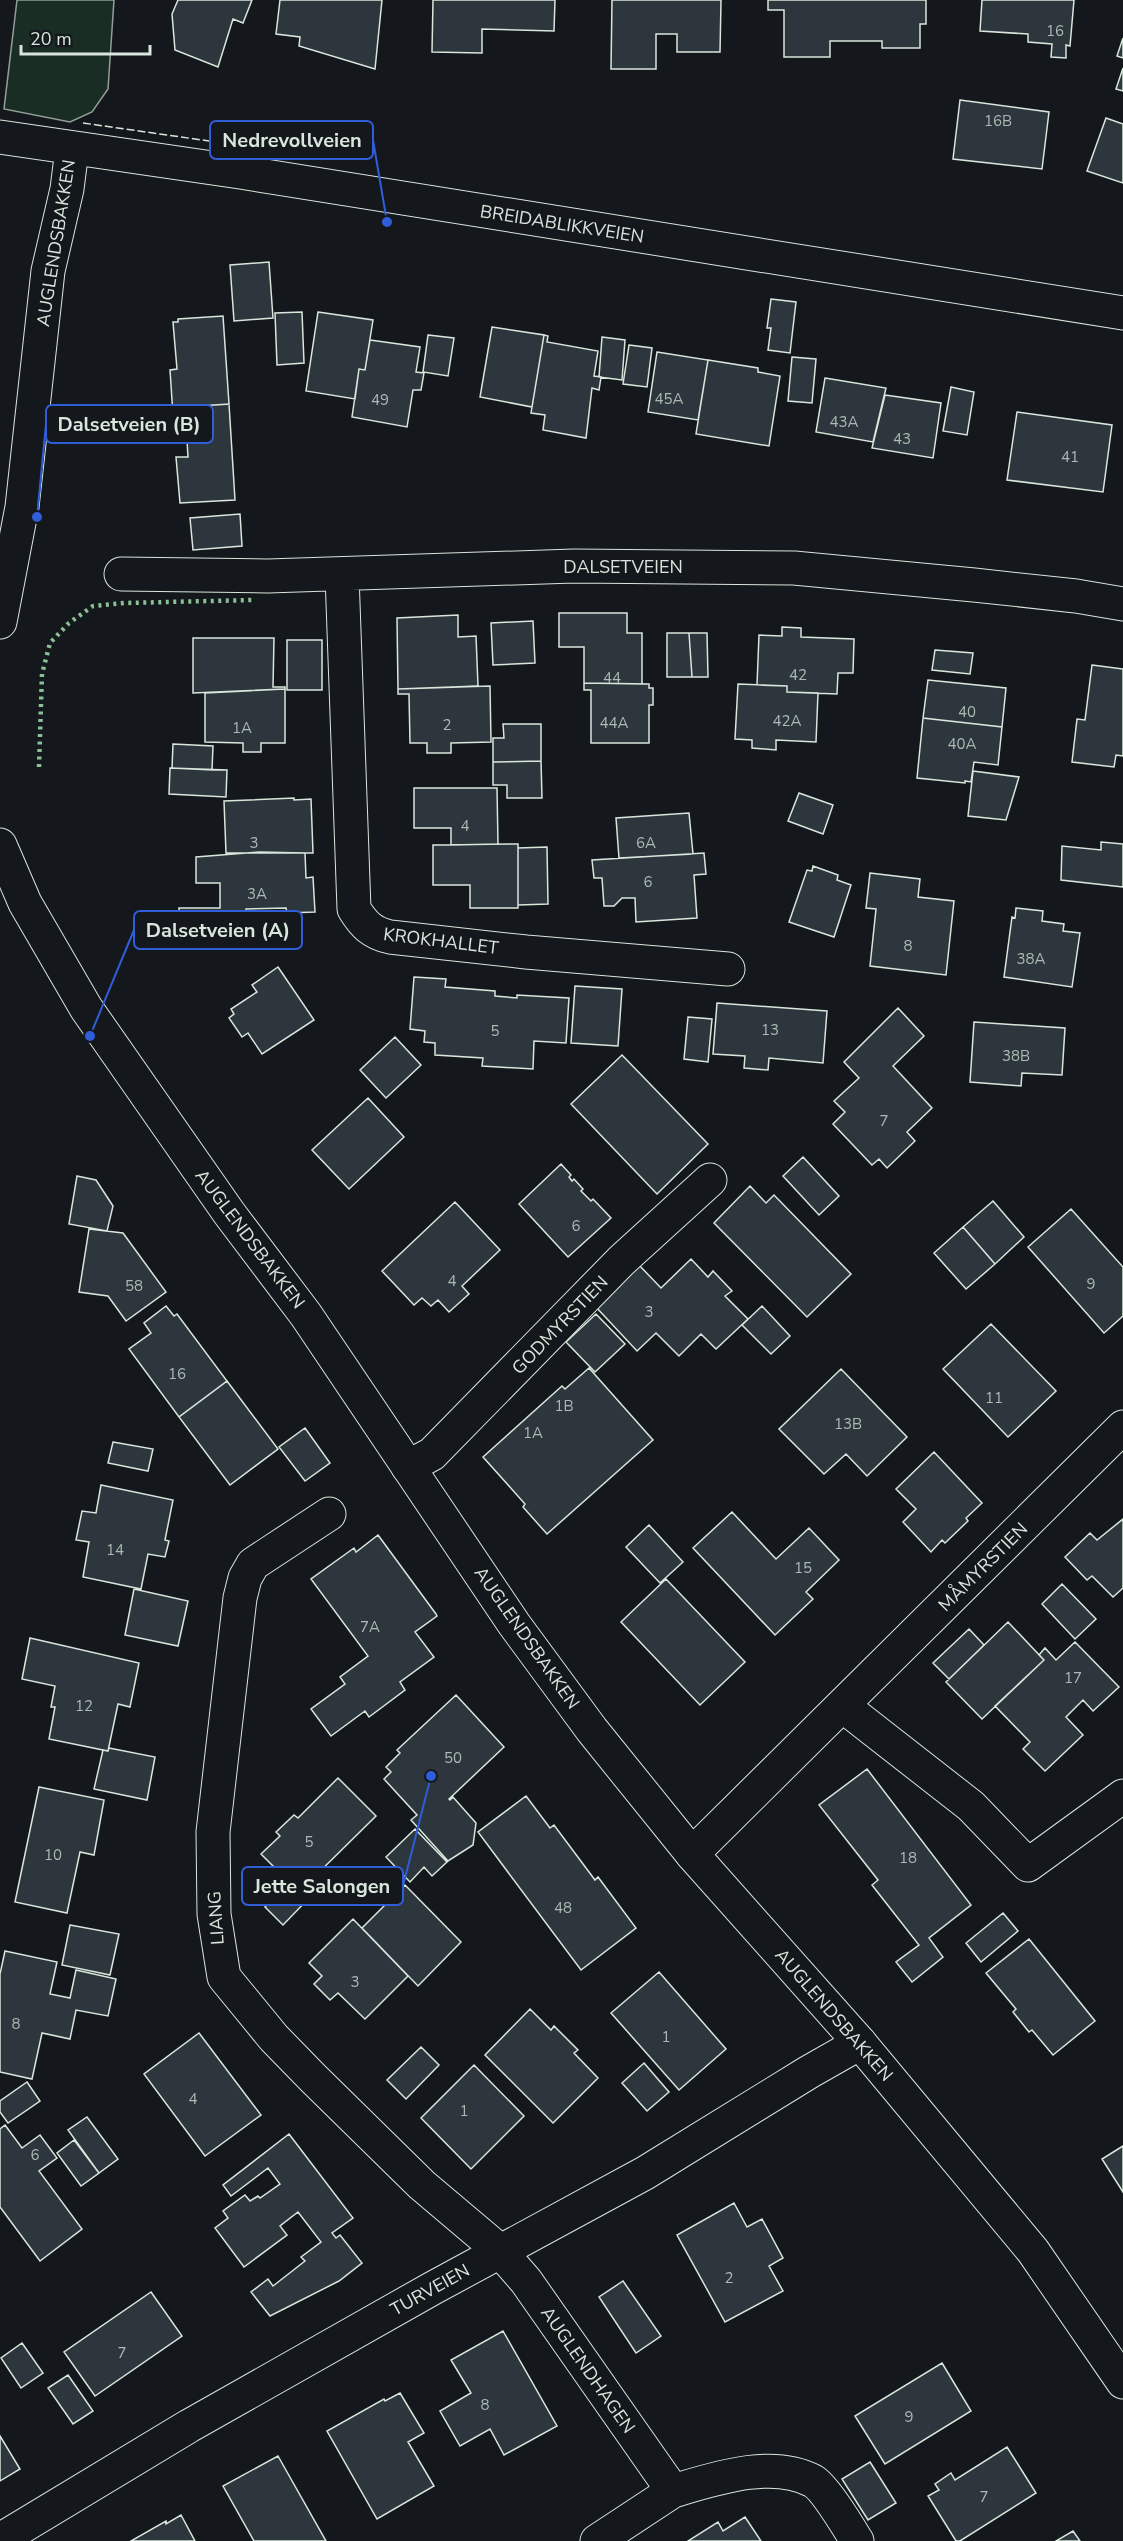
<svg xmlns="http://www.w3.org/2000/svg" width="1123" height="2541" viewBox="0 0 1123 2541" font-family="'Nunito Sans',sans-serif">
  <rect width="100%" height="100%" fill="#14181c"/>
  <path fill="#1a2d24" stroke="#939e99" stroke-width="1.5" d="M17 0H114L108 89 92 112 70 122 4 109Z"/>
  <path fill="#2c363c" stroke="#d8e6dc" stroke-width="1.5" d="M178 0H252L243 23 233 19 218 67 175 50 172 14Z
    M280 0H382L375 69 299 46 300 37 276 34Z
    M433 0H555L554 31 482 29V53L432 52Z
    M612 0H721L720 52H677V34H656V69H611Z
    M768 0H926V24H920V48H882V41H830V57H784V10H768Z
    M982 0H1074L1070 46 1066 45V58L1051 57 1052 44 1028 42V34L980 31Z
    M1123 38V58L1117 56Z
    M1123 68V91L1116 89Z
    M960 100 1049 112 1042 169 953 159Z
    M1106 118 1123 124V183L1087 171Z
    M269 262 273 318 234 321 230 265Z
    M771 299 796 302 790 353 768 350 771 328H767Z
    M302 312 304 363 277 365 275 313Z
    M318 312 373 320 365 370 359 369 355 399 306 391Z
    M223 316 229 404 185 407V414L173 415 170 370 177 369 173 322H178V319Z
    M492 327 544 335 532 407 480 397Z
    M428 335 454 338 448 376 423 372Z
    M544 335 548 336 547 342 598 351 594 376 601 377 599 390 592 388 586 438 543 430 545 415 531 413Z
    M602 337 625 340 622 380 599 377Z
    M370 340 420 347 416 372 424 373 421 390H413L407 427 352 417 359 369 365 370Z
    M629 345 652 348 647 387 623 384Z
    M657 352 708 360 698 420 648 412Z
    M792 357 816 359 812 403 788 401Z
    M708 360 758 368V372L780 376 769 446 696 434Z
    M825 378 886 388 873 442 816 432Z
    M951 387 974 392 967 435 943 431Z
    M885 395 941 403 933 458 872 448Z
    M229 404 235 500 180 503 176 457H188L185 407Z
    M1017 412 1112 425 1103 492 1007 480Z
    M240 514 242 546 193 550 190 518Z
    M559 613H627V633H642V684L584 683V647H559Z
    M458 615V637L476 636 478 686 398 689 397 618Z
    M533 621 535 663 493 665 491 623Z
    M782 627 801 628V637L854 639 853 673H838L837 694 787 692V686L757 685 759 635 782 636Z
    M667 633H689L692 677H667Z
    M689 633H707L708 677H692Z
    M193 638H274L273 687H285V689L193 693Z
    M287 640H322V690H287Z
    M935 650 973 653 970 674 932 670Z
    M1092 665 1123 669V756L1116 755 1114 767 1072 762 1077 719 1085 720Z
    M928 680 1006 688 1002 727 923 718Z
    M584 683 649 684V688H653V705H649V743H591V690H584Z
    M738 684 787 686V692L818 693 816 742 776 740V750L752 748V740L735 739Z
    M490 686 491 742 451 743V753H427V743H410L409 694H398V689Z
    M285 689V743H261V752H243V743L205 742V693Z
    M923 718 1002 727 998 765 974 762 971 782 965 781V783L917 778Z
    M503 724H541V761L493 762V738H504Z
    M173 744 213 746 212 770 172 768Z
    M541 761 542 798H507V785H493V762Z
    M170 768 227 770 226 797 169 794Z
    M973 771 1019 777 1006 820 968 816Z
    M414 788H497L498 844 451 845V828H414Z
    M799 793 833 805 823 834 788 821Z
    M294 798V800L311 799 313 853H226L224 801Z
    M689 813 693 854 619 858 616 818Z
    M1101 842 1123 844V887L1061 880 1062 846 1101 850Z
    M518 844V908H470V885H433V845Z
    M547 847 548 904 518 905V848Z
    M259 852 305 853 306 878 313 877 315 912 287 913 286 908 246 909V914H248L250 940 179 934V908H220V883H196V857Z
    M704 853 706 874 694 875 697 918 636 922 635 898H622L614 906H604L602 878H594L592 860Z
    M813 866 838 875 837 880 851 885 834 937 789 922 807 870 812 871Z
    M870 873 920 879 918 897 954 901 946 975 870 966 876 909 866 908Z
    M1016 908 1043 911 1042 921 1064 924 1063 931 1080 933 1072 987 1004 977 1012 917 1015 918Z
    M278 967 314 1020 262 1054 248 1033 242 1037 229 1018 234 1014 231 1009 257 992 252 985Z
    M414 977 446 979 445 987 495 991V996L517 998V995L569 998 566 1043 534 1041 533 1069 482 1066 483 1058 435 1055V1043L424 1042 425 1031 410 1029Z
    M575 986 622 989 618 1046 571 1043Z
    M717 1003 827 1011 823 1063 769 1058 768 1070 744 1068 745 1056 713 1054Z
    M898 1008 924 1036 893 1066 932 1108 907 1132 915 1141 887 1168 879 1159 872 1165 833 1124 845 1112 834 1101 859 1078 844 1062Z
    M688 1017 712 1019 708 1062 684 1059Z
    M974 1022 1065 1028 1062 1075 1022 1073 1021 1086 970 1082Z
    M395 1037 421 1065 386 1098 360 1070Z
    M622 1055 708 1144 657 1194 571 1104Z
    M368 1098 404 1137 349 1189 312 1150Z
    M803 1157 839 1196 819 1215 783 1176Z
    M561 1164 571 1175 569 1177 572 1181 574 1179 583 1189 581 1191 591 1201 593 1199 611 1218 568 1257 519 1204Z
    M77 1176 96 1180 113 1206 107 1231 69 1224Z
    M750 1186 766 1203 774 1195 851 1274 807 1317 714 1223Z
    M993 1201 1024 1237 995 1264 963 1227Z
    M455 1202 500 1250 462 1286 469 1294 449 1312 438 1300 431 1306 422 1298 414 1305 382 1271Z
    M1071 1209 1123 1267V1316L1104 1333 1028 1247Z
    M963 1227 995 1264 966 1289 934 1253Z
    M89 1229 123 1233 166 1292 126 1321 108 1296 79 1292Z
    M691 1259 708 1277 713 1271 732 1291 725 1296 748 1319 716 1349 701 1334 679 1356 656 1333 637 1351 595 1306 638 1264 661 1288Z
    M166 1306 174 1316 177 1314 227 1381 179 1417 129 1349 151 1333 144 1323Z
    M762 1306 790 1336 771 1354 742 1325Z
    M596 1314 625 1344 595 1372 566 1342Z
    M991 1324 1056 1391 1008 1437 943 1369Z
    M589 1368 653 1440 547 1534 523 1507 525 1504 483 1457 562 1386 565 1389Z
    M841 1369 907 1437 867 1476 846 1454 824 1474 779 1429Z
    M227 1381 278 1449 230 1485 179 1417Z
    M305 1428 330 1463 305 1481 279 1447Z
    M113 1442 153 1449 148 1471 108 1463Z
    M934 1452 982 1503 966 1518 968 1521 945 1543 942 1540 931 1552 903 1522 916 1509 896 1489Z
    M101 1485 173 1500 165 1540 169 1541 165 1557 148 1554 141 1589 83 1577 89 1542 76 1540 82 1511 96 1513Z
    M732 1512 776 1559 809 1528 839 1560 806 1592 813 1599 775 1635 693 1548Z
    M1123 1519V1588L1113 1597 1092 1576 1087 1580 1065 1557 1090 1533 1097 1540Z
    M649 1525 683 1562 660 1583 626 1547Z
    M378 1535 436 1614 437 1616 415 1632 434 1657 400 1682 405 1690 369 1717 365 1711 331 1736 311 1709 345 1684 340 1677 368 1656 311 1579 354 1548 356 1552Z
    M666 1579 745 1662 700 1705 621 1622Z
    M1062 1584 1096 1619 1075 1639 1042 1604Z
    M134 1589 188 1601 178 1646 125 1635Z
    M1008 1622 1044 1660 982 1719 946 1682Z
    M969 1629 984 1645 949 1679 933 1663Z
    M30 1638 139 1663 130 1707 118 1704 108 1751 49 1739 55 1707H51L55 1686 22 1679Z
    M1075 1642 1119 1687 1093 1711 1083 1700 1066 1717 1083 1735 1045 1771 1023 1749 1030 1742 995 1706 1044 1660 1039 1655 1045 1648 1056 1660Z
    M456 1695 504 1747 449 1799 450 1800 453 1797 476 1823 473 1845 448 1861 411 1820 417 1815 384 1779 391 1772 386 1767 400 1753 397 1750Z
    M109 1748 155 1757 147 1800 94 1789 103 1750 108 1751Z
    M867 1769 971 1905 929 1938 943 1957 912 1982 896 1962 919 1945 872 1885 878 1880 819 1805Z
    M338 1778 376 1816 302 1889 310 1897 283 1925 265 1907 289 1882 261 1854 280 1836 276 1832 294 1815 298 1818Z
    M39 1787 104 1800 94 1855 80 1852 67 1913 15 1902Z
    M526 1796 550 1828 554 1825 595 1880 598 1877 636 1928 581 1970 478 1832Z
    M415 1829 447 1862 432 1876 424 1867 410 1882 386 1857Z
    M405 1885 461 1942 418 1986 362 1928Z
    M1003 1913 1018 1931 981 1962 966 1943Z
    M353 1919 408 1976 365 2019 338 1993 330 2000 314 1984 322 1976 309 1963Z
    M70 1925 119 1934 110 1975 62 1965Z
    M1029 1939 1095 2021 1053 2055 1032 2030 1029 2032 1013 2012 1016 2009 986 1973Z
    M5 1951 57 1962 50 1994 70 1998 76 1970 116 1979 108 2016 76 2010 70 2039 42 2033 32 2079 0 2072V1974Z
    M659 1972 726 2049 679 2090 611 2013Z
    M530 2009 551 2030 554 2026 578 2050 574 2053 598 2078 553 2123 485 2055Z
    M199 2033 261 2115 205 2156 144 2074Z
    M421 2047 439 2065 406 2099 387 2080Z
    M644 2063 669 2092 647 2111 622 2083Z
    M474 2065 524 2116 471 2169 421 2118Z
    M27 2082 40 2101 8 2123 0 2112V2101Z
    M87 2117 118 2159 99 2173 68 2130Z
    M5 2125 22 2148 40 2135 57 2158 39 2171 82 2229 40 2261 0 2207V2129Z
    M289 2134 353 2218 332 2233 336 2238 340 2235 362 2263 339 2281 270 2316 251 2292 268 2279 273 2286 305 2261 301 2257 321 2242 298 2212 280 2226 287 2235 244 2267 215 2228 228 2218 223 2211 245 2195 250 2201 258 2196 260 2198 280 2184 268 2168 231 2196 223 2185Z
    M74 2140 99 2173 81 2186 57 2153Z
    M1123 2146V2192L1102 2159Z
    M734 2203 747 2227 762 2219 783 2258 769 2266 783 2291 725 2322 677 2235Z
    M623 2281 661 2336 636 2353 599 2297Z
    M151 2292 182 2336 95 2396 64 2352Z
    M503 2331 557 2426 504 2455 490 2429 460 2446 440 2411 471 2393 451 2360Z
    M22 2343 43 2373 21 2388 1 2358Z
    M942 2363 971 2411 885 2464 855 2416Z
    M68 2375 93 2411 73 2424 48 2388Z
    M400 2393 424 2433 408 2442 434 2486 377 2519 327 2431 384 2399 385 2401Z
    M0 2436 20 2469 0 2481Z
    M1007 2447 1036 2493 960 2541H956L928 2496 939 2490 935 2484 951 2473 955 2480Z
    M278 2456 326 2541H254L223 2486Z
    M870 2462 896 2503 868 2520 842 2479Z
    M181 2515 195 2541H131L166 2521V2524Z
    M745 2517 761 2541H688L718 2522 723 2531Z
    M1073 2531 1080 2541H1056Z"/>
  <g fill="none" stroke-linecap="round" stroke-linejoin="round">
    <defs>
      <path id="street" d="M121 574 268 576 574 566 794 568 974 585 1076 596 1123 604
        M342 575 354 909C364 925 372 933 390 937L526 952 728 969
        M408 1467 432 1454 621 1261 710 1180
        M329 1514 253 1564 245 1578 240 1598 213 1832 214 1914 224 1977 274 2038 313 2078 422 2185 500 2251 526 2281 673 2491 597 2541
        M843 1706 971 1806 1028 1865 1123 1796
        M692 1854 1123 1427
        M673 2491C714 2479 772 2459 813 2481 825 2488 849 2528 857 2541
        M0 2540 189 2426 433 2288 645 2173 809 2072 860 2043"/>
      <path id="secondary" d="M0 137 240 172 1123 313
        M0 622 22 507 48 271 67 189 72 149
        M0 845 25 903 86 1008 229 1213 306 1315 514 1624 592 1730 692 1854 860 2043 1033 2251 1123 2382"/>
    </defs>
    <use href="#street" stroke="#d8e6dc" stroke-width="35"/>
    <use href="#secondary" stroke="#d8e6dc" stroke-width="35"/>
    <use href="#street" stroke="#14181c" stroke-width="33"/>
    <use href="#secondary" stroke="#14181c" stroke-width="33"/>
    <path stroke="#8ac095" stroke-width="4.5" stroke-dasharray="3 4.5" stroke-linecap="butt" d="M39 767 42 674 50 643 69 623 93 606 124 603 253 600"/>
    <path stroke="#d8e6dc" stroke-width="1.5" stroke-dasharray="8 3" stroke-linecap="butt" d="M83 123 230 144"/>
  </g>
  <g text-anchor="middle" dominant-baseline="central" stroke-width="4.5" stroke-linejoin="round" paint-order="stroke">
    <g font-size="15" fill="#adbab4">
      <text x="1055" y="31">16</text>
      <text x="998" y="121">16B</text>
      <text x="669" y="399">45A</text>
      <text x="380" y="400">49</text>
      <text x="844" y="422">43A</text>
      <text x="902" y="439">43</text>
      <text x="1070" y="457">41</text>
      <text x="798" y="675">42</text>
      <text x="612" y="678">44</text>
      <text x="967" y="712">40</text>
      <text x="787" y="721">42A</text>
      <text x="614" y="723">44A</text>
      <text x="447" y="725">2</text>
      <text x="242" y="728">1A</text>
      <text x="962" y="744">40A</text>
      <text x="465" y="826">4</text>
      <text x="254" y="843">3</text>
      <text x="646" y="843">6A</text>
      <text x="648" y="882">6</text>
      <text x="257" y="894">3A</text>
      <text x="908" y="946">8</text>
      <text x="1031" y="959">38A</text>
      <text x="770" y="1030">13</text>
      <text x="495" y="1031">5</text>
      <text x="1016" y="1056">38B</text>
      <text x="884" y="1121">7</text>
      <text x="576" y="1226">6</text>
      <text x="452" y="1281">4</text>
      <text x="1091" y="1284">9</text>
      <text x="134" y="1286">58</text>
      <text x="649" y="1312">3</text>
      <text x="177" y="1374">16</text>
      <text x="994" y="1398">11</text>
      <text x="564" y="1406">1B</text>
      <text x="848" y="1424">13B</text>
      <text x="533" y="1433">1A</text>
      <text x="115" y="1550">14</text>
      <text x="803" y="1568">15</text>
      <text x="370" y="1627">7A</text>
      <text x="1073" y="1678">17</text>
      <text x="84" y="1706">12</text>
      <text x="453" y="1758">50</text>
      <text x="309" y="1842">5</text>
      <text x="53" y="1855">10</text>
      <text x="908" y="1858">18</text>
      <text x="563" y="1908">48</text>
      <text x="355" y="1982">3</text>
      <text x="16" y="2024">8</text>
      <text x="666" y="2037">1</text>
      <text x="193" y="2099">4</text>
      <text x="464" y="2111">1</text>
      <text x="35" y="2155">6</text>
      <text x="729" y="2278">2</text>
      <text x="122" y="2353">7</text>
      <text x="485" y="2405">8</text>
      <text x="909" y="2417">9</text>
      <text x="984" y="2497">7</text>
    </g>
    <g font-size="18" fill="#d8e6dc" stroke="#14181c">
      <text transform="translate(562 224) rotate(9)">BREIDABLIKKVEIEN</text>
      <text transform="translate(56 243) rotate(-81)">AUGLENDSBAKKEN</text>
      <text x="623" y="567">DALSETVEIEN</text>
      <text transform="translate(441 941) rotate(7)">KROKHALLET</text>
      <text transform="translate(250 1239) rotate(53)">AUGLENDSBAKKEN</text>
      <text transform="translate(560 1325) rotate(-46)">GODMYRSTIEN</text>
      <text transform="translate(983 1567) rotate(-45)">MÅMYRSTIEN</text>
      <text transform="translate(527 1638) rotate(55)">AUGLENDSBAKKEN</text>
      <text transform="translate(216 1918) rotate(-94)">LIANG</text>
      <text transform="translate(834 2015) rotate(49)">AUGLENDSBAKKEN</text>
      <text transform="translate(430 2290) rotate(-29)">TURVEIEN</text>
      <text transform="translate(588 2370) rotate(55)">AUGLENDHAGEN</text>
    </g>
  </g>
  <path fill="none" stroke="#305dd8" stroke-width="2" d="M387 222L373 140M37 517L46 424M90 1036L134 930M431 1776L403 1886"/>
  <g fill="#305dd8" stroke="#14181c" stroke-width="2">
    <circle cx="387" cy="222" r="6"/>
    <circle cx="37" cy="517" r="6"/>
    <circle cx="90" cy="1036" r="6"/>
    <circle cx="431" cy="1776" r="6"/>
  </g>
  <g fill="#14181c" stroke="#305dd8" stroke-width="2">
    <rect x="210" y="121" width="163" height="38" rx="6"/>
    <rect x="46" y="405" width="167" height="38" rx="6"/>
    <rect x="134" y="911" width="168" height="38" rx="6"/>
    <rect x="242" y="1867" width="161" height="38" rx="6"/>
  </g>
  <g font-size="20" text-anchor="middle" font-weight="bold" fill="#d8e6dc">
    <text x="292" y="147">Nedrevollveien</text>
    <text x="129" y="431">Dalsetveien (B)</text>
    <text x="218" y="937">Dalsetveien (A)</text>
    <text x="322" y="1893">Jette Salongen</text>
  </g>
  <path d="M21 45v9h129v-9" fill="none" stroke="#d8e6dc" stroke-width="3"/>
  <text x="30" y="45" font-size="18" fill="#d8e6dc" stroke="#14181c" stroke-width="4.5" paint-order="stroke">20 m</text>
</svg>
